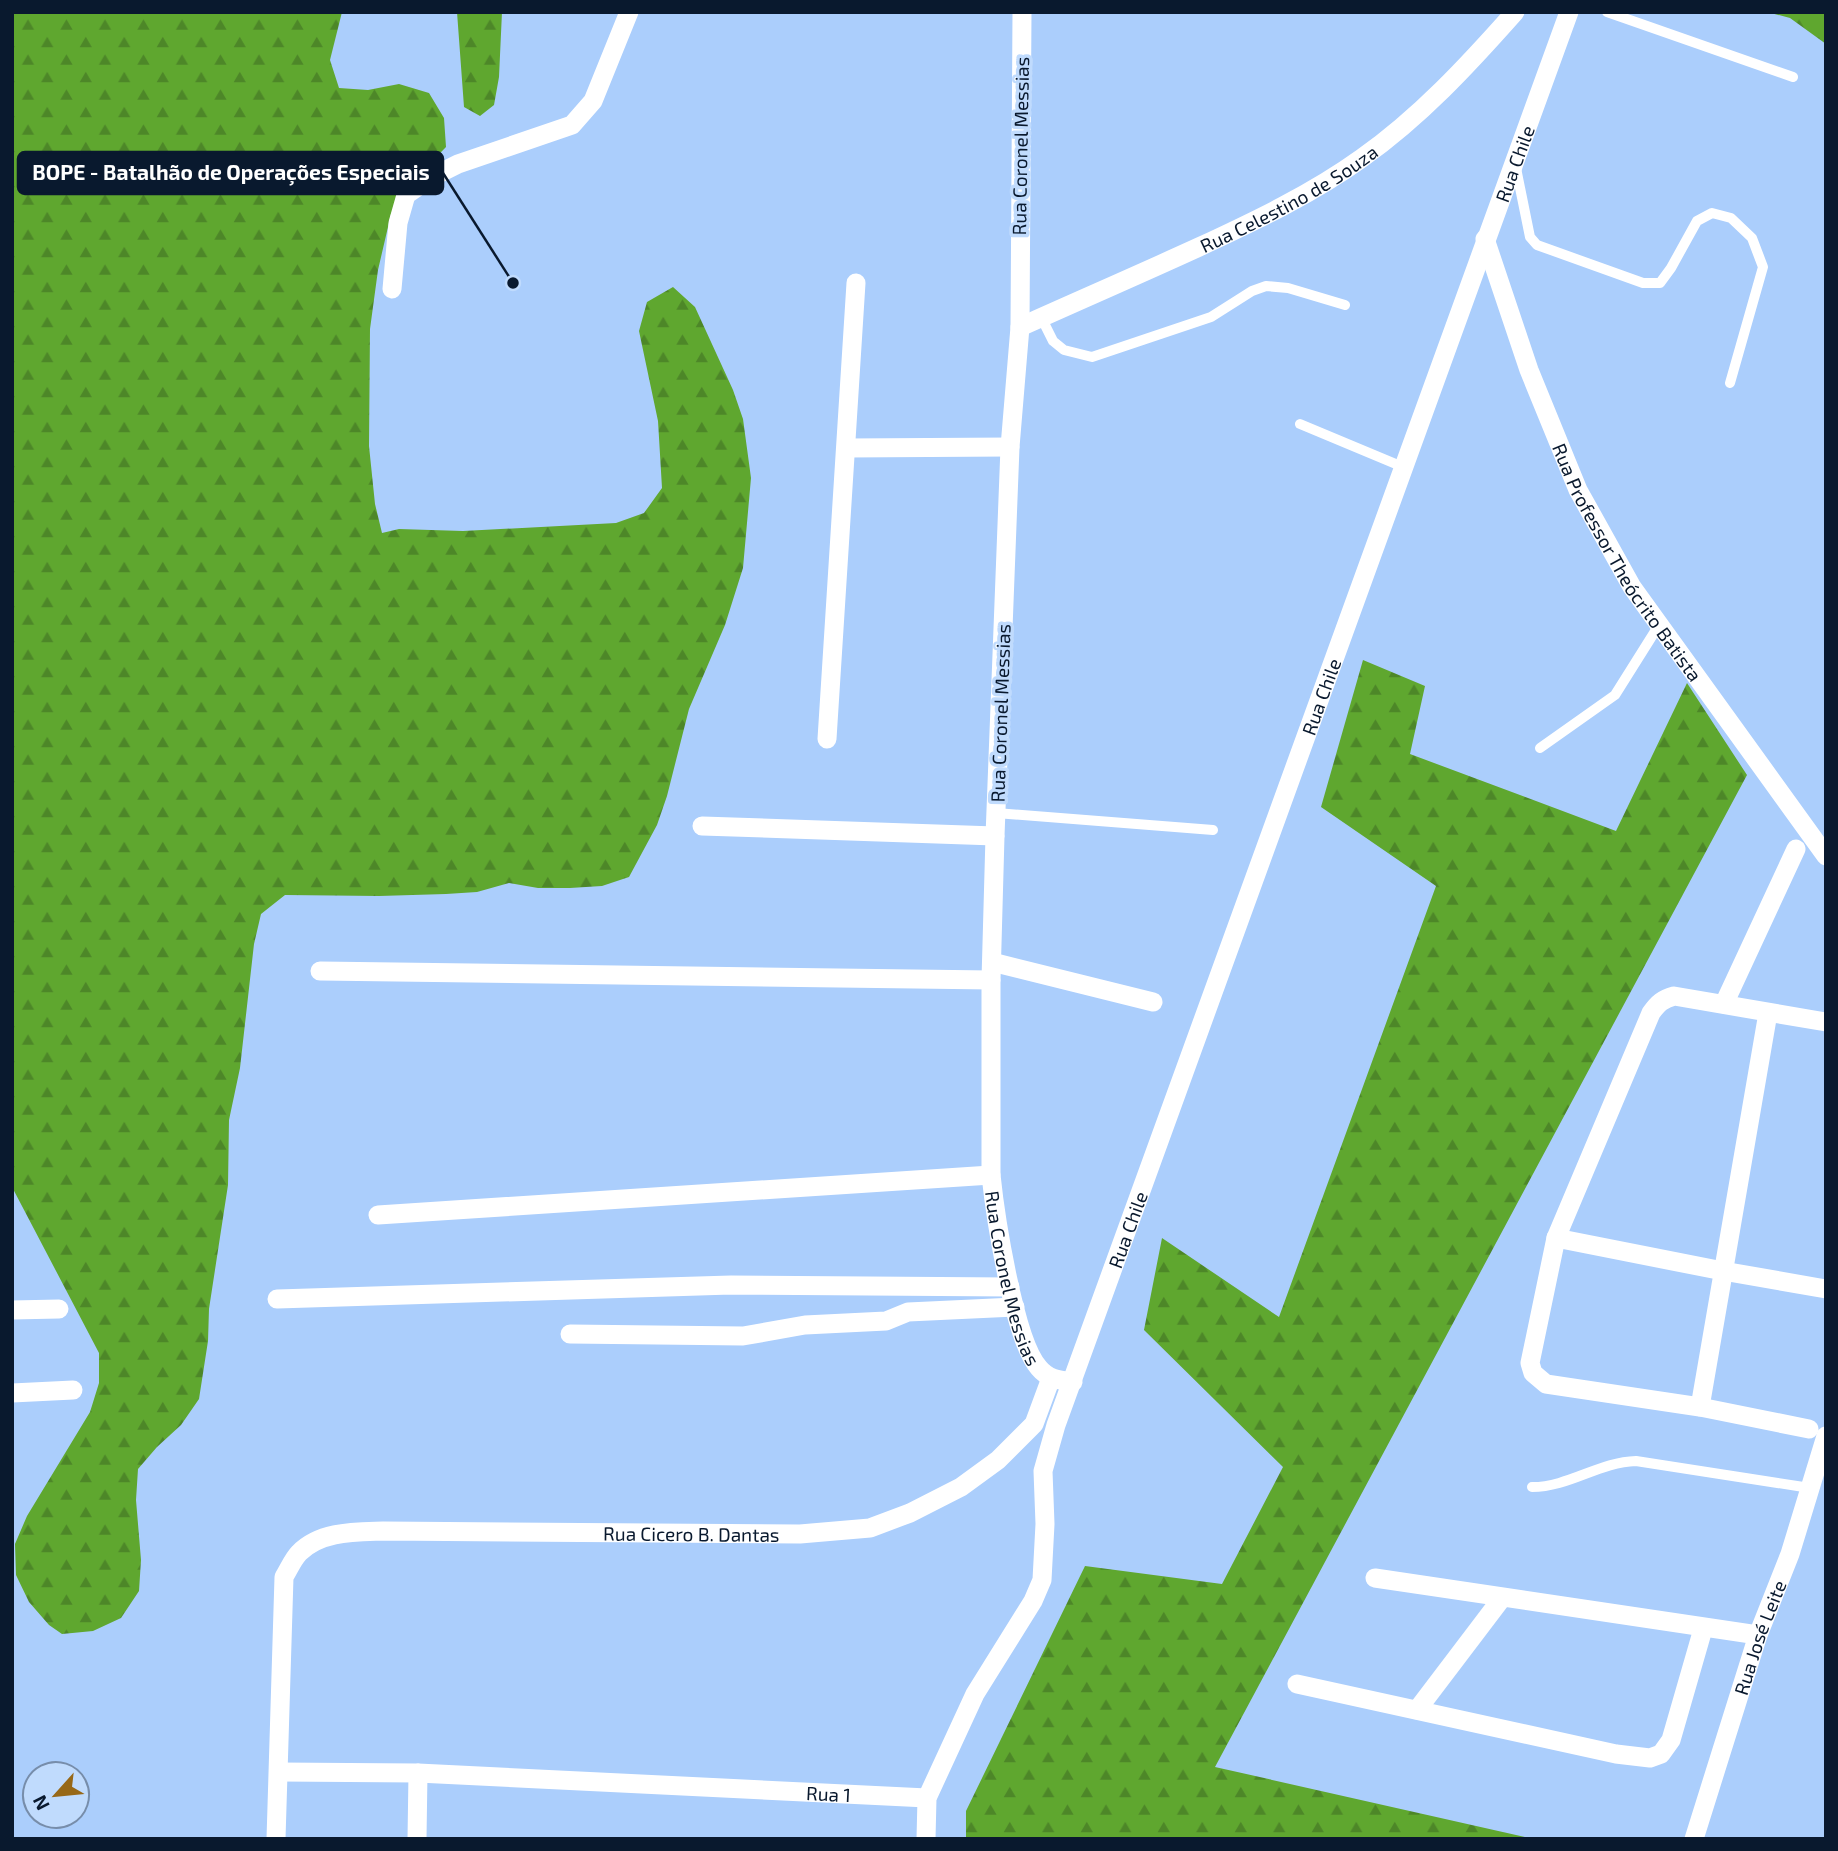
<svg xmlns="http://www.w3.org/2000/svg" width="1838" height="1851" viewBox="0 0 1838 1851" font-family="'Exo 2',sans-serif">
  <defs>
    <pattern id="forest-firs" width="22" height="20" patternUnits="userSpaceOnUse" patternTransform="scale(1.75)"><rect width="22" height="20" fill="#5fa72f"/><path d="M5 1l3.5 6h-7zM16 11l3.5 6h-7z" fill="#4d8728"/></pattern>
  </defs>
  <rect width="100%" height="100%" fill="#abcefc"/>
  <path fill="url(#forest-firs)" d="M12 12H342L330 60 339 88 368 90 399 84 429 93 444 118 446 147 406 188 391 214 378 270 370 329 369 446 375 504 382 533 399 529 463 531 616 523 644 513 662 488 658 421 639 331 647 302 673 287 695 307 733 390 743 419 751 478 743 568 725 625 689 709 667 796 657 825 629 877 602 886 570 888H538L509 883 477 892 446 894 379 896 285 895 261 914 254 944 240 1068 229 1120 228 1185 209 1309 208 1341 199 1399 181 1425 157 1447 138 1469 136 1500 141 1560 139 1591 121 1618 93 1631 62 1634 49 1625 29 1602 16 1575 15 1544 27 1516 90 1412 99 1383V1353L12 1187Z
    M457 12H502L499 77 494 105 480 116 464 107Z
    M1767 12H1826V44L1790 18Z
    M1363 660 1425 686 1410 754 1616 831 1687 683 1747 775 1215 1767 1534 1839H966V1811L1085 1566 1222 1584 1283 1467 1144 1330 1162 1238 1279 1317 1436 886 1321 807Z"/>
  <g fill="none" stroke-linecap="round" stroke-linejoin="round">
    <path stroke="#fff" stroke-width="10" d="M1607 12 1793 77
      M1516 168 1530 237 1537 245 1643 283H1660L1671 268 1697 221 1712 213 1731 218 1752 238 1763 267 1730 383
      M1041 317 1053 341 1064 350 1092 357 1211 317 1252 291 1266 286 1288 288 1345 305
      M1300 424 1403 467
      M1540 748 1615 695 1659 625
      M996 813 1213 830
      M1532 1487C1569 1487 1599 1462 1636 1461L1810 1488"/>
    <g stroke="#fff" stroke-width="19">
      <path id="s1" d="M1022 12 1020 327 1010 447 995 836 991 980V1175C995 1214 1014 1341 1039 1368 1048 1379 1059 1380 1073 1382"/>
      <path id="s2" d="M1485 239 1529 370 1578 490 1632 587 1826 856"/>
      <path d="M392 289 398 223 406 195 432 177 458 164 572 125 593 101 629 12"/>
      <path id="s3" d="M1020 327C1080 300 1140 274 1199 247 1255 221 1312 194 1362 158 1420 117 1468 65 1515 12"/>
      <path d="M847 448 1010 447"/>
      <path d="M827 739 856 283"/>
      <path d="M702 826 995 836"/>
      <path d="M992 962 1153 1002"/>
      <path d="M320 971 991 980"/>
      <path d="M1724 1004 1796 849"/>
      <path d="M378 1215 991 1175"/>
      <path d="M1556 1238 1723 1271 1826 1289"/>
      <path d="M277 1299 731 1285 1010 1287"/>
      <path d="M12 1310 59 1309"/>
      <path d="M570 1334 743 1336 805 1325 886 1321 908 1312 1015 1307"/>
      <path d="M12 1393 73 1390"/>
      <path d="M1700 1407 1768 1013"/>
      <path d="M1809 1429 1700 1407 1546 1384 1533 1373 1530 1363 1556 1238 1651 1013C1658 1003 1663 999 1674 996L1826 1022"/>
      <path d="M1375 1578 1758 1635"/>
      <path d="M1297 1684 1616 1754 1650 1758 1661 1754 1671 1740 1703 1629"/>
      <path d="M1417 1710 1502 1598"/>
      <path id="s4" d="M279 1772 418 1773 927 1798"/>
      <path id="s5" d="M276 1839 284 1577C289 1569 293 1559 299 1553 320 1531 355 1532 383 1531L800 1534 870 1528 910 1513 961 1487 998 1460 1034 1424 1051 1378"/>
      <path d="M417 1839 418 1773"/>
      <path id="s6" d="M926 1839 927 1798 975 1694 1033 1601 1042 1580 1045 1524 1043 1471 1056 1425 1569 12"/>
      <path id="s7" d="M1694 1839 1758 1635 1790 1554 1826 1436"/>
    </g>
  </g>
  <g text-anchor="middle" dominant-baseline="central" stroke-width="7" stroke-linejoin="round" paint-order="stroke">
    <g font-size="19" fill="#09192e" stroke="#c0dbfd">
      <text transform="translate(1020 146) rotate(-89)">Rua Coronel Messias</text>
      <text stroke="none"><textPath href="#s6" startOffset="1787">Rua Chile</textPath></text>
      <text stroke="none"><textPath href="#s3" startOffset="298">Rua Celestino de Souza</textPath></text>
      <text stroke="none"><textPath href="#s2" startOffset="355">Rua Professor Theócrito Batista</textPath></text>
      <text stroke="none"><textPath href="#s6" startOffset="1220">Rua Chile</textPath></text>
      <text transform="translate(1000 713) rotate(-88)">Rua Coronel Messias</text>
      <text stroke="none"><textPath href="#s6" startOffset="653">Rua Chile</textPath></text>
      <text stroke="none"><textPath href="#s1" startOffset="1269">Rua Coronel Messias</textPath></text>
      <text stroke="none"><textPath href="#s5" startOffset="688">Rua Cicero B. Dantas</textPath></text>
      <text stroke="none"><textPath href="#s7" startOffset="212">Rua José Leite</textPath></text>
      <text stroke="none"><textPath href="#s4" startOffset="550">Rua 1</textPath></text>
    </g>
  </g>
  <path fill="none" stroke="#09192e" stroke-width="2.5" d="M513 283L443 173"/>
  <circle fill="#09192e" stroke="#c0dbfd" stroke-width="2.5" cx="513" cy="283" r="7"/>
  <rect fill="#09192e" stroke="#09192e" stroke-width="2.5" x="18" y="152" width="425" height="42" rx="7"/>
  <g font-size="21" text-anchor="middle" font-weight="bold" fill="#fff">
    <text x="231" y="180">BOPE - Batalhão de Operações Especiais</text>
  </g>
  <rect width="1838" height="1851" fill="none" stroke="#09192e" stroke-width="28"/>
  <g transform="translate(56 1795) rotate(243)"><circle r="33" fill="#c0dbfd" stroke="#778daa" stroke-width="2"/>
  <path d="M0-5L12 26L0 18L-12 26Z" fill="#976817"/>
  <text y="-10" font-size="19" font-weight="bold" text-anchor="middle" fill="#09192e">N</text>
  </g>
</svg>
